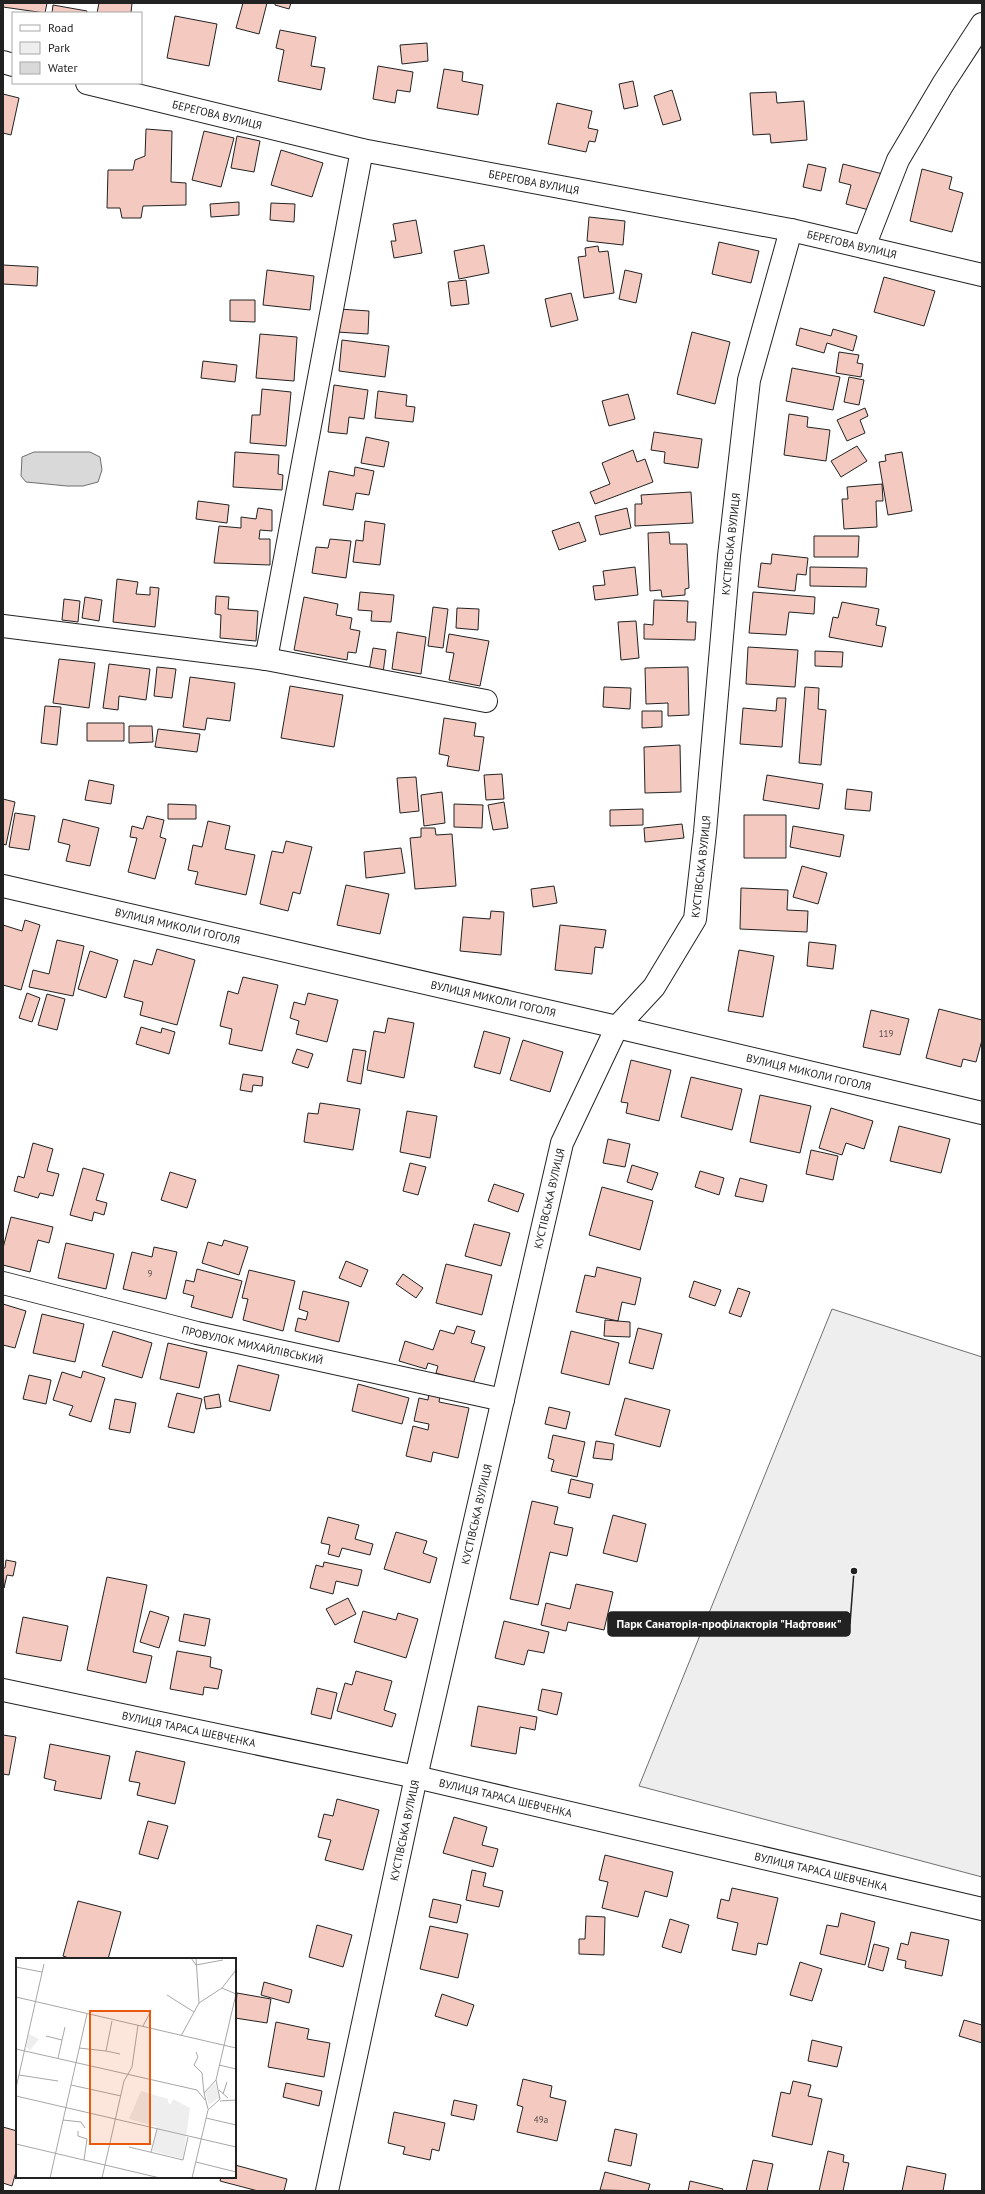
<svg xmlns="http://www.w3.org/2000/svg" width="985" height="2194" viewBox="0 0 985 2194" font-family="'PT Sans',sans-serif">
  <rect width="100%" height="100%" fill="#fff"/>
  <path fill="#eee" stroke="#6f6f6f" d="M832 1309 982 1357V1877L639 1786Z"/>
  <path fill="#d9d9d9" stroke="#6f6f6f" d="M34 452H90L100 457 102 470 98 482 83 486H67L26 482 21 476 22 457Z"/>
  <path fill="#f3c9c0" stroke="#222" d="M3 3H47L45 13 3 7Z
    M99 3H132L131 13H97Z
    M243 3H267L259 34 236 28Z
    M275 3H291L289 9 275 5Z
    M53 5 87 11V13H52Z
    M175 16 217 24 209 66 167 58Z
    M280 30 316 37 311 66 325 68 321 90 278 81 284 50 276 48Z
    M427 43 428 61 402 64 400 45Z
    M378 66 413 72 410 92 397 90 395 103 373 99Z
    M444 69 463 72 462 81 483 85 478 115 437 108Z
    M633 81 638 106 624 109 619 84Z
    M672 90 681 120 663 125 654 96Z
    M776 92 777 103 804 101 807 140 771 143 770 134 753 135 750 93Z
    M3 94 19 98 11 135 3 133Z
    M557 103 592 111 588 128 598 130 595 142 589 141 586 152 548 144Z
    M146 129 172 131 171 182 186 183V205L143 206 141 218H122L120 208H107L108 170H133L135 160 145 156Z
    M204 131 234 138 221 187 192 180Z
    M237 136 260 141 254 172 231 168Z
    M281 150 323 163 312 197 271 185Z
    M808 164 826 168 821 191 803 187Z
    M843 164 883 174 873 211 846 204 851 185 839 182Z
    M922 169 952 177 949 189 963 193 952 232 910 221Z
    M239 202V215L211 217 210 204Z
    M271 203 295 204 294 222 270 220Z
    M589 217 625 221 623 245 587 241Z
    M416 220 422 253 394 258 391 241H396L393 224Z
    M719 242 759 251 751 283 712 274Z
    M484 245 489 273 459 279 454 251Z
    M598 246 599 252 608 251 614 293 584 298 578 257 586 256 585 248Z
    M3 265 38 267 37 286 3 284Z
    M267 270 314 276 310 310 263 305Z
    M625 270 642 274 636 303 619 299Z
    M884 277 935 291 924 326 874 312Z
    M466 280 469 304 451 306 448 282Z
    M571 293 578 320 551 327 545 299Z
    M230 300H255V322L230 321Z
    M339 309 369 311 368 334 337 332Z
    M800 328 831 336 833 329 857 336 853 351 827 343 824 353 796 345Z
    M692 332 730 342 715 404 677 394Z
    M260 334 297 337 294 381 256 378Z
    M342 340 389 346 385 377 339 371Z
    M839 352 859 355 857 363 863 364 861 377 836 373Z
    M203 361 237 365 235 382 201 378Z
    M792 368 840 377 833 410 786 401Z
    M849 377 864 380 859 405 844 402Z
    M334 385 368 390 364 419 349 417 347 434 328 432Z
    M262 389 291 392 286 446 250 443 252 415H260Z
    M378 391 407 395 406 406 415 407 413 422 375 418Z
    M628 394 635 419 609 426 602 401Z
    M865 408 868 416 860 420 865 433 847 441 837 420Z
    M789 414 808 417 807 427 830 430 826 461 784 455Z
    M654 432 702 439 698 468 664 463 665 452 651 450Z
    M366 437 389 442 384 467 361 463Z
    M857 446 867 461 841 477 831 461Z
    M633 450 637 462 645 459 653 482 595 504 590 492 610 484 602 463Z
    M235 452 279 455 278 474 283 475 282 490 233 487Z
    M902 452 912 511 888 515 879 462 886 461 885 455Z
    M355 467 374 471 369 495 356 493 353 510 323 505 329 471 354 476Z
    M882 484 883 501H876L877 527 844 529 842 499H848L847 487Z
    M691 492 693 523 635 526V504H642L641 495Z
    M198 501 229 505 227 523 196 519Z
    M258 508 272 510V531L260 530 259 539H270V565L214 563 219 526 241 528V517L256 519Z
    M627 508 631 528 600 535 595 516Z
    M365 521 385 524 380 565 353 562 356 540 363 541Z
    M579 522 586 541 559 550 552 531Z
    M669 532 670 544H687L689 588 685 589V595L662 597 661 590 650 591 648 533Z
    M814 536H859L858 557H814Z
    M330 539 351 541 346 578 312 573 316 547 328 548Z
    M772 554 808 558 806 575 797 574 795 591 758 587 761 563 771 564Z
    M635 567 638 595 595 600 593 586 605 585 603 571Z
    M810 567 867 568 866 587 810 586Z
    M117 579 138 582 136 594 150 595V587L159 588 155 627 113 622Z
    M360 592 394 595 391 622 371 621 372 611 358 610Z
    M753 592 815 597 814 614 789 612 786 635 749 633Z
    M216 596 229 597 228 609 258 611 256 641 220 638 221 615 215 614Z
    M85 597 102 600 99 621 82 618Z
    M304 597 338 604 336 615 352 618 350 629 360 631 356 653 348 652 347 660 294 650Z
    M64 599 80 601 78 622 62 620Z
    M654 600 688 601 687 622H696L695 640 644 639V624L653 625Z
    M842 602 879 609 876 625 886 627 882 647 829 637 833 617 838 618Z
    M433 607 448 609 443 648 428 646Z
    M457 608 479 609 478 630 456 628Z
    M636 621 639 658 621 660 618 622Z
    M397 632 426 637 421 674 392 669Z
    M449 634 489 641 480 686 449 680 454 653 446 652Z
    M748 647 798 650 795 687 746 684Z
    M373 648 386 650 383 673 369 671Z
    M815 651 843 652 842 667 815 666Z
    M59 659 95 663 89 708 53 703Z
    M109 664 150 669 146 700 119 696 118 710 103 708Z
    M157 667 176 669 172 698 154 696Z
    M688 667 689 715 668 716V703L646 704 645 668Z
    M190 677 235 683 230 721 207 718 205 730 183 727Z
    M290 686 343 695 334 747 281 738Z
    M604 687 631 688 630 709 603 707Z
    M805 687 819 688 818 709 826 710 821 765 799 763Z
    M777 698H786L782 747 740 744 743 708 776 711Z
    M45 706 61 707 57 745 41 743Z
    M642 711H662V727L642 728Z
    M444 718 476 723 474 736 484 737 479 771 447 766 449 756 439 754Z
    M87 723H124V741H87Z
    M129 726H152L153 742 129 743Z
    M158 729 200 734 197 752 155 747Z
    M680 745 681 792 645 793 644 747Z
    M502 774 504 799 486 800 484 775Z
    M767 775 823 784 819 809 763 800Z
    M416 777 419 811 400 813 397 778Z
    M89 780 114 785 111 804 85 800Z
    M847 789 872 792 870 811 845 809Z
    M442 792 445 823 424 826 421 795Z
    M3 799 15 802 6 845 3 844Z
    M504 802 508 828 493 830 488 805Z
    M168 804 196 805V819H168Z
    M454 804 483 805 482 828 454 827Z
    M643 809V825L610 826V810Z
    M15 813 35 816 29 850 9 847Z
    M744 815H786V858H744Z
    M147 816 164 820 160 837 166 839 155 879 128 872 137 838 130 837 132 826 143 829Z
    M63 819 99 828 90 866 66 861 70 845 58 842Z
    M208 821 230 826 225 849 255 855 246 895 195 884 198 872 188 870 193 845 202 847Z
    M682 824 684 838 645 842 644 828Z
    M793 826 844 835 840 857 790 847Z
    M421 828H435L436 835 452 834 456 886 415 889 410 838 421 837Z
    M286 841 312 847 300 894 293 892 288 911 260 904 272 851 283 853Z
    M401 848 405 873 366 878 364 852Z
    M802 866 827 873 818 904 793 897Z
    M346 885 389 894 380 934 337 925Z
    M554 886 557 903 533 907 531 889Z
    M741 888 788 890 787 910 808 911 807 932 740 929Z
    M491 911 504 912 501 955 460 951 463 917 490 919Z
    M25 920 40 925 21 990 3 985V925L22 931Z
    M560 925 606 930 603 948 595 947 592 974 555 970Z
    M57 940 84 946 73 996 29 987 33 970 49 974Z
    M809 942 836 945 833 969 807 966Z
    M157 949 195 960 177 1025 140 1015 143 1002 124 997 134 960 152 965Z
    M739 950 774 956 763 1017 728 1011Z
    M90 951 118 960 106 998 78 989Z
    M243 977 278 985 262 1051 229 1044 232 1029 220 1026 228 991 238 994Z
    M27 993 40 998 32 1022 19 1018Z
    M308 993 338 1000 327 1042 296 1034 299 1021 290 1018 294 1002 305 1005Z
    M47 994 65 999 57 1030 38 1025Z
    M939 1009 982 1020V1040L976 1062 963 1059 961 1067 926 1058Z
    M871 1010 909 1019 900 1055 863 1047Z
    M388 1018 414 1023 404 1078 367 1070 374 1031 385 1033Z
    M141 1027 161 1033 162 1028 175 1032 169 1054 136 1044Z
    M484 1031 510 1038 500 1074 474 1067Z
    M523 1040 563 1052 550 1092 510 1080Z
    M297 1049 313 1054 308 1068 292 1063Z
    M353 1049 366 1051 361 1084 347 1081Z
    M631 1060 671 1070 659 1121 626 1113 628 1103 621 1102Z
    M243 1074 263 1077 262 1086 253 1085 252 1092 240 1090Z
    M691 1077 742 1089 732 1130 681 1117Z
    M760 1095 811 1106 800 1153 750 1142Z
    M320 1103 360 1109 353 1150 304 1142 308 1113 318 1114Z
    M831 1108 873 1121 864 1149 846 1143 842 1155 819 1148Z
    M407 1111 437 1116 430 1158 400 1152Z
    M899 1126 950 1139 941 1173 890 1161Z
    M608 1139 630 1144 625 1167 603 1163Z
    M33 1143 53 1149 47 1171 59 1174 53 1196 40 1193 38 1198 14 1191 18 1176 24 1178Z
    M811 1150 838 1156 833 1180 806 1174Z
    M410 1163 426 1167 418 1195 403 1191Z
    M632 1165 658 1173 652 1190 627 1182Z
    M83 1168 104 1174 96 1200 107 1203 104 1215 94 1212 92 1221 70 1215Z
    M700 1171 724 1178 719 1195 695 1187Z
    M170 1172 196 1180 187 1208 161 1200Z
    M740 1178 767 1185 763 1202 735 1196Z
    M494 1184 524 1194 518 1212 488 1201Z
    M602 1187 653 1201 640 1250 589 1235Z
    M11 1217 53 1227 49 1243 38 1240 30 1272 3 1265V1248Z
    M474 1224 510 1233 501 1266 465 1256Z
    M224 1240 248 1247 239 1275 202 1263 208 1242 222 1246Z
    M66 1243 114 1254 106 1289 58 1278Z
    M154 1247 177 1252 166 1299 123 1289 132 1252 152 1257Z
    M346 1261 368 1270 361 1287 339 1278Z
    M446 1264 492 1275 482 1315 436 1303Z
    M597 1267 641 1278 635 1305 622 1302 618 1321 576 1312 585 1275 595 1277Z
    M197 1269 242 1281 232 1318 191 1307 194 1296 183 1293 186 1280 194 1282Z
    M249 1270 295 1281 283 1331 243 1320 248 1299 242 1298Z
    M403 1274 423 1288 416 1298 396 1284Z
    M694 1281 721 1290 715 1306 689 1297Z
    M738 1288 750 1292 741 1317 729 1313Z
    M303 1291 349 1302 339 1342 295 1331 298 1318 306 1320 308 1312 299 1309Z
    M3 1304 26 1311 15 1348 3 1345Z
    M42 1314 84 1324 75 1362 33 1353Z
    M605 1320 630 1322V1337L604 1336Z
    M457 1326 475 1331 471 1343 485 1347 473 1384 436 1373 438 1366 428 1363 426 1369 399 1361 405 1341 433 1350 440 1330 454 1334Z
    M638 1328 662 1334 653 1369 629 1363Z
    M113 1331 152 1343 142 1378 102 1366Z
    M571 1331 619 1343 609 1385 561 1373Z
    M168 1343 207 1352 199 1388 160 1379Z
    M238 1365 279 1375 270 1411 229 1401Z
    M83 1371 105 1378 91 1422 69 1415 73 1406 53 1400 62 1372 81 1378Z
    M29 1375 51 1380 46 1404 23 1399Z
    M358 1384 409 1398 402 1424 352 1411Z
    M177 1393 202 1399 194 1433 168 1427Z
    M429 1393 440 1396 439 1402 469 1408 458 1458 433 1452 431 1462 406 1456 413 1426 428 1430 429 1424 414 1421 419 1398 428 1400Z
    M219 1394 221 1407 206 1409 204 1397Z
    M625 1398 670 1410 660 1447 615 1435Z
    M115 1399 136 1403 130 1433 109 1429Z
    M549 1407 570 1412 566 1429 545 1424Z
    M553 1435 585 1442 577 1477 551 1471 554 1460 548 1458Z
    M596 1441 614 1444 612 1460 593 1458Z
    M571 1479 593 1484 590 1498 568 1493Z
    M532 1501 558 1507 554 1524 573 1528 567 1556 550 1552 538 1605 510 1599Z
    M613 1515 646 1524 637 1562 603 1553Z
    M328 1517 359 1525 355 1539 373 1544 370 1555 342 1548 339 1557 328 1554 330 1545 321 1543Z
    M396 1532 427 1541 423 1553 437 1558 430 1583 384 1569Z
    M6 1560 16 1562 13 1576 7 1575 4 1588 3 1568H5Z
    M324 1562 362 1570 358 1586 336 1581 333 1594 310 1588 316 1565 323 1567Z
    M107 1577 147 1585 133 1652 152 1656 146 1683 87 1670Z
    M576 1584 613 1592 604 1630 568 1622 566 1631 541 1625 546 1603 570 1609Z
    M348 1598 356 1614 335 1625 326 1609Z
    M150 1611 169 1617 159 1648 140 1642Z
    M363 1611 396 1620 398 1613 418 1619 406 1658 354 1642Z
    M184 1614 210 1619 205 1646 179 1641Z
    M23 1617 68 1626 61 1661 16 1653Z
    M504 1621 549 1632 544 1653 528 1650 524 1665 495 1658Z
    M177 1651 211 1657 210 1667 222 1670 218 1689 204 1687 203 1695 170 1689Z
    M356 1671 392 1681 384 1710 396 1714 392 1727 337 1711 345 1683 352 1685Z
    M317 1688 337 1693 331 1719 311 1714Z
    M542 1689 562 1693 557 1715 538 1710Z
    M478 1706 537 1717 535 1730 520 1727 516 1754 471 1746Z
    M3 1735 16 1737 9 1775 3 1774Z
    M50 1744 110 1756 101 1799 54 1790 56 1781 44 1778Z
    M136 1751 185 1762 175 1804 137 1795 140 1783 129 1781Z
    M337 1799 379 1810 363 1870 325 1860 331 1840 318 1837 324 1814 333 1816Z
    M454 1817 487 1827 482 1845 498 1849 493 1867 443 1853Z
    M148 1821 168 1826 158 1859 139 1854Z
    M605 1855 673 1872 667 1897 645 1891 638 1917 602 1908 608 1882 599 1880Z
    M472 1870 486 1873 483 1886 503 1891 499 1907 466 1900Z
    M732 1888 778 1898 767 1945 758 1943 756 1955 732 1950 738 1923 717 1918 721 1899 729 1901Z
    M433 1899 461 1905 457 1923 429 1917Z
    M78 1901 121 1912 108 1959H72L63 1956Z
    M841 1913 875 1922 865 1965 820 1954 827 1925 838 1927Z
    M586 1916 605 1917 604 1955 579 1954V1939H585Z
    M670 1919 689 1925 681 1953 662 1947Z
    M317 1925 352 1935 343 1967 309 1957Z
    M430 1926 468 1934 458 1978 420 1969Z
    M911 1932 949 1940 942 1976 905 1968 906 1961 897 1959 901 1943 908 1945Z
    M874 1944 889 1948 883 1971 868 1967Z
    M800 1962 822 1969 812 2001 790 1995Z
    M264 1982 292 1990 289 2003 261 1995Z
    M237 1993 271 1999 267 2023 235 2018Z
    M442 1994 474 2005 467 2026 435 2016Z
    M964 2020 982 2025V2043L959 2036Z
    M276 2022 309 2029 307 2039 330 2043 324 2077 268 2067Z
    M812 2040 842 2047 837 2067 808 2061Z
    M523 2079 552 2086 550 2097 566 2101 557 2141 517 2132 523 2107 517 2105Z
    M793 2081 811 2085 808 2096 822 2099 812 2145 772 2136 781 2092 790 2094Z
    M286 2083 322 2091 319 2106 283 2097Z
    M454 2100 477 2105 474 2120 451 2115Z
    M394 2112 445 2123 439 2151 432 2149 430 2160 403 2154 405 2147 388 2143Z
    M3 2127 17 2131V2168L12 2186 3 2183Z
    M615 2129 637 2134 631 2166 608 2161Z
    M828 2151 844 2155 843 2162 849 2163 843 2191H819Z
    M753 2160 773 2164 767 2191H746Z
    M235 2165 287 2179 284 2191H258L220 2181 221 2177H235Z
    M907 2166 946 2174 943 2191H902Z
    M605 2172 650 2184 648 2191 600 2190Z
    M690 2181 723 2189 722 2191H688Z"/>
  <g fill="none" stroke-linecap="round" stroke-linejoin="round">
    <defs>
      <g id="street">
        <path d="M3 62 13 65"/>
        <path id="s1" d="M87 83 362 150 791 230 982 275"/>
        <path d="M864 247 898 160 943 84 982 24"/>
        <path d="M3 626 266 659 362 150"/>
        <path d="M266 659 486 701"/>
        <path id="s2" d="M3 886 617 1027 982 1113"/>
        <path id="s3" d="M3 1283 197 1333 503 1400"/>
        <path id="s4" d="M3 1690 416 1777 982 1909"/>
        <path id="s5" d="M327 2191 416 1777 562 1143 617 1027 654 987 695 919 705 832 729 556 749 380 791 230"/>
      </g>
    </defs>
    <use href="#street" stroke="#222" stroke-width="24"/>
    <use href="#street" stroke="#fff" stroke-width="22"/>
  </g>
  <g text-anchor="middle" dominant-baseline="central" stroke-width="3" stroke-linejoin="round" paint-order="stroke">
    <g font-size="9" fill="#564c4a">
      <text x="886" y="1033">119</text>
      <text x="150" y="1273">9</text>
      <text x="541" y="2119">49а</text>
    </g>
    <g font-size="11" fill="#222" stroke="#fff">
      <text stroke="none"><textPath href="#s1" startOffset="134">БЕРЕГОВА ВУЛИЦЯ</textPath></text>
      <text stroke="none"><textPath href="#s1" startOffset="458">БЕРЕГОВА ВУЛИЦЯ</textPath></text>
      <text stroke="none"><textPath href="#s1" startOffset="782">БЕРЕГОВА ВУЛИЦЯ</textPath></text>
      <text stroke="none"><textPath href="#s5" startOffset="1713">КУСТІВСЬКА ВУЛИЦЯ</textPath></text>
      <text stroke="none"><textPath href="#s5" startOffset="1389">КУСТІВСЬКА ВУЛИЦЯ</textPath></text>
      <text stroke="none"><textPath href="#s2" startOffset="179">ВУЛИЦЯ МИКОЛИ ГОГОЛЯ</textPath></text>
      <text stroke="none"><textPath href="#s2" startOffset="503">ВУЛИЦЯ МИКОЛИ ГОГОЛЯ</textPath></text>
      <text stroke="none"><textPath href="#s2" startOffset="827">ВУЛИЦЯ МИКОЛИ ГОГОЛЯ</textPath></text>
      <text stroke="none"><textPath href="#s5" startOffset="1017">КУСТІВСЬКА ВУЛИЦЯ</textPath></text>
      <text stroke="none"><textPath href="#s3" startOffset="257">ПРОВУЛОК МИХАЙЛІВСЬКИЙ</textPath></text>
      <text stroke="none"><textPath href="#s5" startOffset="693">КУСТІВСЬКА ВУЛИЦЯ</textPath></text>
      <text stroke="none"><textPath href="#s4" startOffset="190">ВУЛИЦЯ ТАРАСА ШЕВЧЕНКА</textPath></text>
      <text stroke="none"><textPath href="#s4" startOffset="514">ВУЛИЦЯ ТАРАСА ШЕВЧЕНКА</textPath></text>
      <text stroke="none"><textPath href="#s5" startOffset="369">КУСТІВСЬКА ВУЛИЦЯ</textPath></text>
      <text stroke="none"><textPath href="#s4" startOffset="838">ВУЛИЦЯ ТАРАСА ШЕВЧЕНКА</textPath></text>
    </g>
  </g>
  <g transform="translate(16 1958)">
    <rect width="220" height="220" fill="#fff"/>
    <path d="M13 76 23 81 14 92 10 89ZM199 125 204 139 193 147 189 134ZM125 133 152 141V145L155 146 157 141 174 150 167 201 136 193 141 169 113 161Z" fill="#eee"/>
    <path fill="none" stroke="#a7a7a7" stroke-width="1" d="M175 0 180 7 207 2M180 0 183 45M0 9 26 14M206 30 220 12M151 37 178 54M0 39 220 90M127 68 135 53M30 78 46 82M165 78 183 45 206 30 220 36M63 90 90 93 96 63M0 91 181 132 189 142M90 93 104 96M180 94 182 99 178 107 186 115 188 135M42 100 49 69M203 107 220 111M3 117 42 123M55 127 105 138M0 130 28 6M203 132 212 140M207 136 211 124M0 138 220 189M204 143 220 142M192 151 188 135 200 122M190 160 220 167M47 162 65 164 69 170M62 173V178L71 181 68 202M0 186 144 220M113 189 167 202 172 179M135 194 141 171M180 204 220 214M34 220 71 56M86 220 108 123 116 109 122 67M176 220 192 152 204 141 200 122 220 36"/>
    <path fill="#e8590c" fill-opacity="0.15" stroke="#e8590c" stroke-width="2" d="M74 53H134V186H74Z"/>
    <rect width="220" height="220" fill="none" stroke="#222" stroke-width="2"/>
  </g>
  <path fill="none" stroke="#222" stroke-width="1.5" d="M854 1571L850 1624"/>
  <circle fill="#222" stroke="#fff" stroke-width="1.5" cx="854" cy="1571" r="4"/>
  <rect fill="#222" stroke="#222" stroke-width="1.5" x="608" y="1612" width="242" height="24" rx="4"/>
  <g font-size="12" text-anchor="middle" font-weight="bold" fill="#fff">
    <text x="729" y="1628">Парк Санаторія-профілакторія "Нафтовик"</text>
  </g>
  <rect width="985" height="2194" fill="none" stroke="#222222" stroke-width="8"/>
  <rect x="12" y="12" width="130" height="72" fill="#ffffff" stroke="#a7a7a7"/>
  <rect x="20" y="25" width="20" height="6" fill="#ffffff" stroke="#a7a7a7"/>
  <text x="48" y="32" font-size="12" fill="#222222">Road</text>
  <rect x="20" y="42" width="20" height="12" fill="#eeeeee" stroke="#a7a7a7"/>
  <text x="48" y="52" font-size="12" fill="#222222">Park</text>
  <rect x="20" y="62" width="20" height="12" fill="#d9d9d9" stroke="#a7a7a7"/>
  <text x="48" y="72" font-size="12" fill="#222222">Water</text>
</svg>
